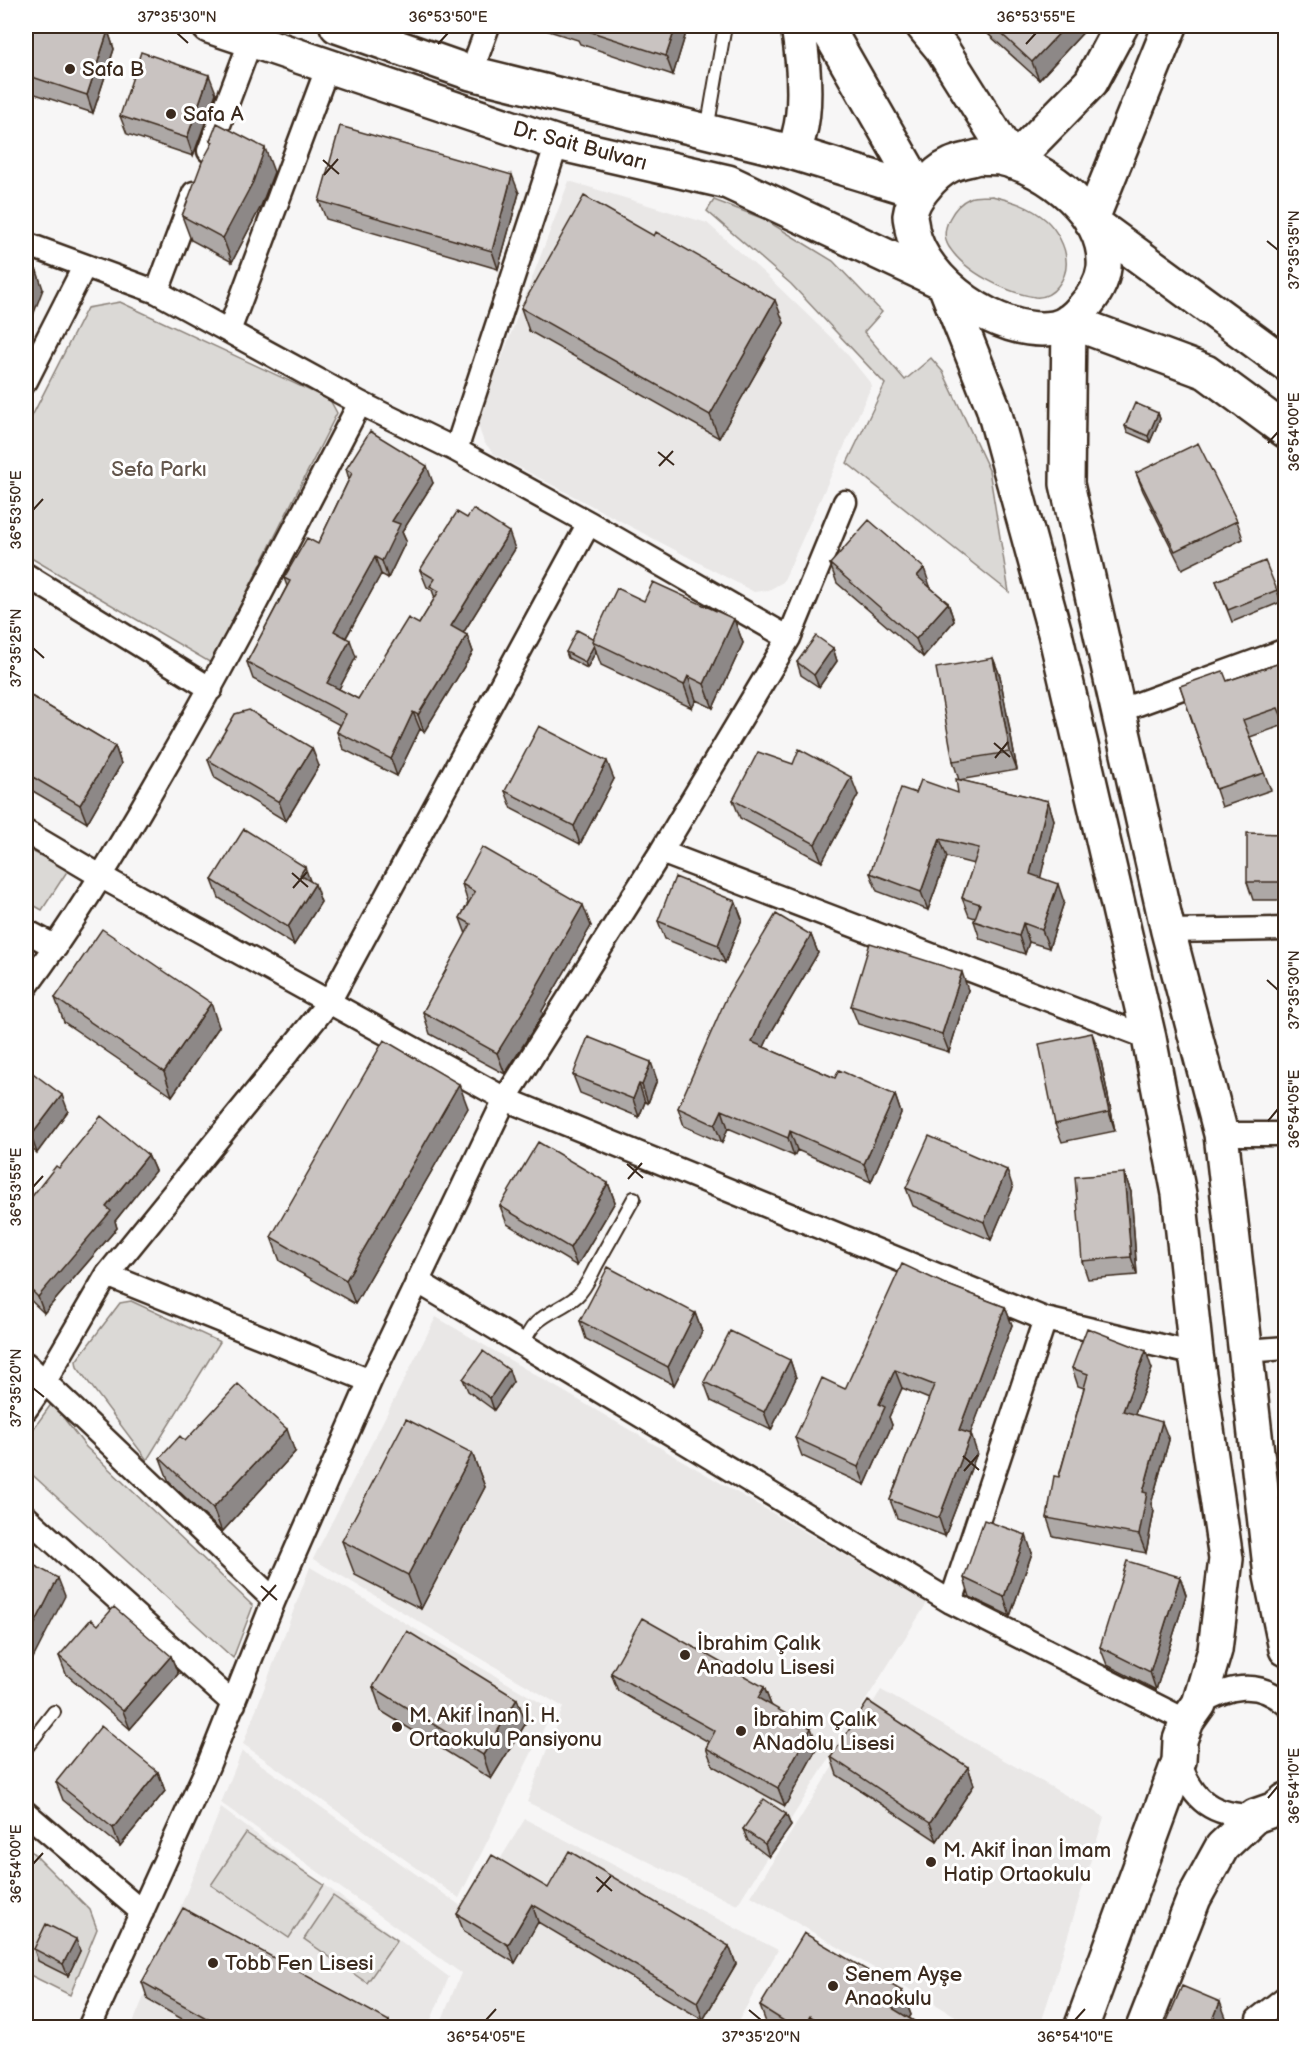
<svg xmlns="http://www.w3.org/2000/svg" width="1311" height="2053" viewBox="0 0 1311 2053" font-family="'Balsamiq Sans',sans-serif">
  <rect width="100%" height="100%" fill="#f7f6f6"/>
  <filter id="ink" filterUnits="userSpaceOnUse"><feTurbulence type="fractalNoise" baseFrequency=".0167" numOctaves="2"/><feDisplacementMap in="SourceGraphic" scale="12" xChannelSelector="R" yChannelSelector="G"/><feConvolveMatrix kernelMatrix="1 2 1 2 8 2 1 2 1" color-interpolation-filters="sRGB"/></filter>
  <g filter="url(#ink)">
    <path fill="#e9e7e6" d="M569 181 707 223 765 274 843 349 872 385 783 582 769 590 754 592 494 454 484 442 477 423Z
      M436 1317 927 1603 737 1905 527 1802 563 1707 313 1559Z
      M310 1567 553 1710 459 1898 243 1744Z
      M881 1690 1104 1817 1040 2027H974L751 1896Z
      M242 1751 468 1911 525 1819 778 1950 735 2027H439L461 1973 221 1803Z
      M221 1808 449 1977 428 2027 131 2028Z"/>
    <path fill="#dbd9d6" stroke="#8b827a" stroke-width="1.5" d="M992 196C1012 201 1030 206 1046 220 1056 229 1066 247 1066 260 1068 278 1053 299 1035 297 1007 293 965 272 949 247 938 230 954 205 970 198 976 195 985 197 992 196Z
      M714 200 764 219 833 261 882 312 864 332 905 380 931 358 943 372 989 470 1009 592 847 463 885 384 791 284 707 211Z
      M120 302 330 400 337 413 211 663 26 555V428L87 308Z
      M26 848 68 870 42 910 26 901Z
      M131 1301 220 1342 147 1460 77 1367 76 1361 120 1303Z
      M52 1403 86 1447 253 1606 233 1658 26 1469V1439Z
      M246 1833 324 1885 289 1938 211 1885Z
      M26 1846 90 1910 97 1929 70 1995 26 1973Z
      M333 1896 397 1940 367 1983 304 1939Z"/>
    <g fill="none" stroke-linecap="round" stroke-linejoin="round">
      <defs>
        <path id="lane" d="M707 130 725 26
          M524 1346C531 1314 558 1313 577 1296 586 1288 591 1275 597 1264 609 1242 622 1220 634 1198
          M26 1748 54 1712"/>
        <path id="street" d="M471 73 488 26
          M209 151 251 40
          M26 244 157 292 360 403 456 450 589 523 789 638
          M157 292 194 193
          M229 331 328 66
          M26 381 84 267
          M456 450 557 143
          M26 575 211 689
          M1119 711 1286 650
          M26 832 102 877 505 1099 1045 1319 1196 1354
          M661 852 1149 1038
          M26 931 56 947
          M1168 931 1286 929
          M26 987C75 921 117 852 158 780 230 657 294 529 360 403
          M1221 1134H1286
          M107 1275 370 1381
          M417 1281 951 1602 1187 1721
          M1247 1351 1286 1348
          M26 1364 274 1600
          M26 1409 44 1383 107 1275 329 1002 589 523
          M26 1517 234 1704
          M951 1602 1045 1319
          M1199 1704C1228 1686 1258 1679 1286 1704
          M1179 1761C1192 1801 1213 1816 1255 1816
          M26 1813 142 1912
          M89 2028 208 1766 274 1600 370 1381 505 1099 661 852 789 638 845 502
          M1259 2028 1258 2019 1286 1997"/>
        <path id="secondary" d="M209 26 557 143 728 182 944 283 993 407 1055 633 1149 1038 1179 1194 1196 1354 1226 1559 1215 1650 1199 1704 1187 1721 1180 1740 1179 1761 1081 2028
          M337 26 471 73 791 152 921 192
          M826 26 921 192
          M923 26 942 49 1013 162 1091 82 1121 26
          M1170 26 1091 221 1286 364
          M791 152C794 147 798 141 799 135 808 103 803 58 798 26
          M978 157C985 158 993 157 1000 158 1048 168 1108 215 1104 268 1102 284 1093 297 1083 308 1076 317 1065 326 1054 328 1000 337 922 282 912 229 912 225 910 220 910 216 911 206 918 195 924 188 931 179 940 170 951 165 959 161 969 160 978 157Z
          M1286 431 1206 372 1069 321 1067 484 1168 931 1221 1134 1271 1576 1286 1649
          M1143 2028 1194 1898 1222 1847 1255 1816 1275 1809 1286 1800"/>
      </defs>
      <use href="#lane" stroke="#3b2a1e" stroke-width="16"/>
      <use href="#street" stroke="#3b2a1e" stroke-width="27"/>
      <use href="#secondary" stroke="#3b2a1e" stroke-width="38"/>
      <use href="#lane" stroke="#fff" stroke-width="12"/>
      <use href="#street" stroke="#fff" stroke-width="22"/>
      <use href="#secondary" stroke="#fff" stroke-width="33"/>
    </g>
    <path fill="#ada8a6" stroke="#3b2a1e" stroke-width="1.5" d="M533 26H682L685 36 673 75 580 44 578 40Z
      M985 26H1089L1039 80 988 34Z
      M108 31 114 49 93 113 26 91V50Z
      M216 93 193 156 127 134 120 116Z
      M210 141 274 172 261 206 232 262 191 240 182 216 212 145Z
      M519 193 498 269 326 219 319 201Z
      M654 236 784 323 719 438 529 331 521 308Z
      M1158 413 1160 419 1150 442 1127 432 1125 426Z
      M346 469 433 483 402 532 406 541 388 578 381 574 346 638 356 657 339 689 358 699 419 624 435 598 432 590 427 587 420 570 515 549 463 633 467 635 473 652 424 732 420 729 397 776 343 749 337 732 340 725 253 679 247 662 287 586 284 578 318 544 349 479Z
      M1136 473 1237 521 1243 539 1182 569 1143 491Z
      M830 564 930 586V587L948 603 954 621 923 657 837 583Z
      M1216 581 1277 590 1281 602 1232 622Z
      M644 601 734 619 743 643 713 708 696 700 692 708 601 665 596 651 587 668 568 658 566 652 594 639Z
      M833 648 837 661 819 687 801 675 797 662Z
      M993 658 1000 676 1017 770 959 780 1048 801 1054 820 1040 878 1064 902 1049 948 1029 942 1025 954 980 939 974 921 975 918 969 916 962 898 974 864 947 857 928 910 877 891 870 873 916 793H958L959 780 953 761Z
      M1286 661V728L1284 725 1250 737 1271 790 1222 807 1180 686 1227 681Z
      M26 693 115 746 121 764 87 823 26 787Z
      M208 760 319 766 286 821 215 778Z
      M614 779 580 844 512 809 505 791Z
      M858 795 822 862 740 818 733 800Z
      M1286 834V900H1253L1247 882Z
      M212 880 310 881 321 902 294 945 219 898Z
      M462 884 591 926 542 1011 543 1014 505 1074 430 1034 423 1012 466 934 460 918 468 903Z
      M735 901 742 919 725 963 665 939 658 921Z
      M811 935 818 953 770 1034 764 1047 835 1078 895 1095 901 1113 871 1182 797 1150 794 1156 728 1128 722 1143 684 1126 678 1108Z
      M968 990 949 1052 858 1024 851 1006Z
      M55 998 219 1027 172 1096 64 1022Z
      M1099 1051 1115 1131 1062 1142 1055 1124Z
      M26 1068 68 1111 37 1153 29 1147 26 1152Z
      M573 1075 657 1080 648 1103 645 1102 639 1117 580 1093Z
      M468 1108 355 1304 280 1261 271 1237Z
      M148 1155 155 1171 115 1221 117 1228 44 1313 26 1296V1204L59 1168Z
      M1124 1173 1131 1192 1137 1275 1088 1279 1082 1261Z
      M608 1183 615 1202 577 1266 507 1224 500 1206Z
      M906 1188H1013L991 1240 913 1206Z
      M945 1284 1005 1307 1012 1325 970 1434 977 1453 945 1536 897 1518 890 1500 929 1399 902 1388 889 1417 892 1425 865 1485 802 1456 795 1438 845 1389Z
      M695 1313 702 1332 674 1385 586 1339 580 1321Z
      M790 1360 796 1378 771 1430 711 1401 704 1382Z
      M1072 1368 1152 1369 1135 1414 1169 1440 1151 1504 1154 1511 1146 1553 1053 1536 1047 1518 1084 1388 1078 1386Z
      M463 1379 513 1382 494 1410 468 1391Z
      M295 1452 222 1532 169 1482 160 1458Z
      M472 1453 485 1487 421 1609 355 1575 342 1541Z
      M1032 1553 1010 1616 970 1597 964 1578Z
      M1180 1577 1186 1595 1156 1690 1107 1665 1100 1647Z
      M98 1625 171 1656 178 1674 130 1729 66 1674 59 1656Z
      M611 1673 764 1687 771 1705 818 1746 785 1806 713 1766 706 1748 709 1742 618 1691Z
      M373 1687 517 1699 526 1723 491 1779 381 1711Z
      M831 1757 968 1767 974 1785 937 1841 837 1775Z
      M158 1772 165 1791 120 1846 63 1800 56 1782Z
      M786 1814 791 1826 769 1857 748 1841 743 1829Z
      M548 1888 729 1946 736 1964 703 2020 538 1922 515 1963 464 1932 457 1914Z
      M34 1949 80 1951 68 1976 38 1961Z
      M142 1982 391 2028H198L148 2000Z
      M902 1991 911 2015 909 2018 925 2028H768L760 2006Z"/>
    <path fill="#8d8887" stroke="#3b2a1e" stroke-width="1.5" d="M676 26H682L685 36 673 75 666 56Z
      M1066 26H1089L1039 80 1032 62Z
      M108 31 114 49 93 113 87 95Z
      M209 75 216 93 193 156 187 138Z
      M265 148 274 172 261 206 232 262 223 238Z
      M512 175 519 193 498 269 492 251Z
      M37 271 43 289 26 334V300Z
      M775 300 784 323 719 438 710 415Z
      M1158 413 1160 419 1150 442 1148 436Z
      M427 466 433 483 402 532 406 541 388 578 382 561 392 521Z
      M509 532 515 549 457 643 451 626Z
      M375 557 381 574 340 648 334 631Z
      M924 568 930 586 924 594 917 576Z
      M948 603 954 621 923 657 916 639Z
      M734 619 743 643 713 708 704 684Z
      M467 635 473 652 424 732 418 715Z
      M350 640 356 657 333 700 327 683Z
      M594 645 596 651 587 668 585 662Z
      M833 648 837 661 819 687 814 675Z
      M993 658 1000 676 1017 770 1010 752Z
      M688 676 696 700 692 708 684 685Z
      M413 712 420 729 397 776 391 759Z
      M115 746 121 764 87 823 80 805Z
      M312 748 319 766 286 821 279 802Z
      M607 761 614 779 580 844 574 826Z
      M851 777 858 795 822 862 815 844Z
      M1048 801 1054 820 1037 893 1030 874Z
      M940 839 947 857 928 910 921 892Z
      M305 867 312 886 300 875Z
      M315 884 321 902 294 945 288 927Z
      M1058 884 1064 902 1049 948 1042 930Z
      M735 901 742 919 725 963 718 945Z
      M583 905 591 926 542 1011 543 1014 505 1074 497 1053 534 991Z
      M1023 923 1029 942 1025 954 1019 936Z
      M811 935 818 953 770 1034 758 1060 752 1042 763 1016Z
      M962 972 968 990 949 1052 942 1034Z
      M211 1003 219 1027 172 1096 164 1072Z
      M1092 1033 1099 1051 1115 1131 1109 1112Z
      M651 1062 657 1080 648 1103 642 1085Z
      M459 1084 468 1108 355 1304 346 1280Z
      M639 1084 645 1102 639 1117 633 1099Z
      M62 1095 68 1111 37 1153 31 1136Z
      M895 1095 901 1113 871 1182 864 1164Z
      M722 1110 728 1128 722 1143 715 1125Z
      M790 1131 797 1150 794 1156 788 1138Z
      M26 1137 29 1147 26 1152Z
      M148 1155 155 1171 115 1221 117 1228 44 1313 38 1297 106 1207Z
      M1007 1170 1013 1188 991 1240 984 1222Z
      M1124 1173 1131 1192 1137 1275 1131 1257Z
      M608 1183 615 1202 577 1266 570 1248Z
      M1005 1307 1012 1325 965 1448 959 1430Z
      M695 1313 702 1332 674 1385 668 1367Z
      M1146 1351 1152 1369 1129 1429 1123 1411Z
      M790 1360 796 1378 771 1430 764 1412Z
      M509 1370 513 1382 494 1410 490 1398Z
      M895 1370 902 1388 889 1417 892 1425 865 1485 858 1467 879 1404Z
      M1162 1422 1169 1440 1151 1504 1154 1511 1146 1553 1139 1535 1143 1492Z
      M287 1429 295 1452 222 1532 213 1508Z
      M971 1434 977 1453 945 1536 939 1518Z
      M472 1453 485 1487 421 1609 408 1575Z
      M1026 1535 1032 1553 1010 1616 1004 1597Z
      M1180 1577 1186 1595 1156 1690 1150 1672Z
      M58 1578 65 1596 26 1672V1641Z
      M171 1656 178 1674 130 1729 123 1711Z
      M764 1687 771 1705 764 1716 758 1698Z
      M517 1699 526 1723 491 1779 483 1755Z
      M811 1728 818 1746 785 1806 778 1788Z
      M968 1767 974 1785 937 1841 930 1823Z
      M158 1772 165 1791 120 1846 113 1828Z
      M786 1814 791 1826 769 1857 765 1844Z
      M532 1904 538 1922 515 1963 508 1945Z
      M76 1939 80 1951 68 1976 63 1964Z
      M729 1946 736 1964 703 2020 697 2002Z
      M902 1991 911 2015 903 2028 892 2008Z
      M1220 2002 1227 2020 1224 2028H1216L1213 2020Z
      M810 2016 814 2028H803Z
      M389 2021 391 2028H385Z"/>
    <path fill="#c9c3c1" stroke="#3b2a1e" stroke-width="1.5" d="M34 26H90L108 31 87 95 26 75V50Z
      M573 26H676L666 56Z
      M993 26H1066L1032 62Z
      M141 52 209 75 187 138 120 116Z
      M217 123 265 148 253 182 223 238 182 216 202 162 213 142 210 141Z
      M340 126 512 175 492 251 319 201Z
      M584 196 654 236 656 232 775 300 710 415 521 308Z
      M26 267 37 271 26 300Z
      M1135 403 1158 413 1148 436 1125 426Z
      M370 431 427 466 392 521 400 524 382 561 375 557 334 631 350 640 327 683 358 699 408 618 419 624 439 591 430 586 435 579 420 570 457 512 467 518 473 509 509 532 451 626 467 635 418 715 413 712 391 759 337 732 346 714 247 662 290 581 284 578 307 538 318 544 352 473 346 469Z
      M1198 443 1237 521 1175 551 1136 473Z
      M869 520 924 568 917 576 948 603 916 639 830 564Z
      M1265 561 1277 590 1228 610 1216 581Z
      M653 582 734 619 704 684 688 676 684 685 592 641 617 588 644 601Z
      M577 630 594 639 592 641 594 645 585 662 566 652Z
      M816 636 833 648 814 675 797 662Z
      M993 658 1010 752 953 761 936 668Z
      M1286 661V726L1278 708 1243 720 1264 773 1216 789 1180 686 1223 671 1227 681Z
      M26 693 115 746 80 805 26 773Z
      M249 710 312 748 279 802 208 760 235 714Z
      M539 726 607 761 574 826 505 791Z
      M799 749 851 777 815 844 733 800 758 752 793 764Z
      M956 779 1048 801 1030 874 1058 884 1042 930 1023 923 1019 936 974 921 980 904 962 898 979 848 940 839 921 892 870 873 901 788 916 793 921 780 958 793Z
      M244 829 305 867 300 875 315 884 288 927 212 880Z
      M1247 833 1286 834V882H1247Z
      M482 847 583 905 534 991 535 992 497 1053 423 1012 471 924 460 918 475 892 462 884Z
      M675 877 735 901 718 945 658 921Z
      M776 914 811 935 763 1016 752 1042 835 1078 839 1070 895 1095 864 1164 790 1131 788 1138 722 1110 715 1125 678 1108 728 994Z
      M102 929 211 1003 164 1072 55 998Z
      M870 943 962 972 942 1034 851 1006Z
      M1092 1033 1109 1112 1055 1124 1039 1044Z
      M588 1037 651 1062 642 1085 639 1084 633 1099 573 1075Z
      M384 1040 459 1084 346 1280 271 1237Z
      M26 1068 62 1095 31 1136 26 1132Z
      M101 1116 148 1155 106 1207 111 1211 38 1297 26 1285V1204L56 1166 59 1168Z
      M929 1136 1007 1170 984 1222 906 1188Z
      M538 1142 608 1183 570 1248 500 1206Z
      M1124 1173 1131 1257 1082 1261 1075 1177Z
      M902 1264 945 1284 1005 1307 959 1430 971 1434 939 1518 890 1500 934 1385 895 1370 879 1404 885 1407 858 1467 795 1438 822 1378 845 1389Z
      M608 1267 695 1313 668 1367 580 1321Z
      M1087 1328 1146 1351 1123 1411 1162 1422 1143 1492 1147 1493 1139 1535 1047 1518 1054 1476 1059 1477 1088 1374 1072 1368Z
      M730 1331 790 1360 764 1412 704 1382Z
      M483 1351 509 1370 490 1398 463 1379Z
      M238 1384 287 1429 213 1508 160 1458 180 1436 185 1441Z
      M406 1419 472 1453 408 1575 342 1541Z
      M984 1520 1026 1535 1004 1597 964 1578Z
      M26 1561 58 1578 26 1641Z
      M1127 1561 1180 1577 1150 1672 1100 1647Z
      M114 1607 171 1656 123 1711 59 1656 91 1619 98 1625Z
      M642 1618 764 1687 758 1698 811 1728 778 1788 706 1748 715 1731 611 1673Z
      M407 1631 517 1699 483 1755 373 1687Z
      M868 1701 968 1767 930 1823 831 1757Z
      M101 1726 158 1772 113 1828 56 1782Z
      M764 1799 786 1814 765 1844 743 1829Z
      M569 1851 729 1946 697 2002 532 1904 508 1945 457 1914 492 1855 548 1888Z
      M183 1908 389 2021 385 2028H224L142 1982Z
      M46 1924 76 1939 63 1964 34 1949Z
      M804 1933 902 1991 892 2008 925 2028H830L810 2016 803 2028H795L760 2006Z
      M1182 1986 1220 2002 1213 2020 1222 2023 1220 2028H1164Z
      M1280 2017H1286V2028H1281Z"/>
  </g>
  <path fill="none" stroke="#3b2a1e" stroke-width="2" d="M177 33 188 43M438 44 448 33M1026 44 1036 33M323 160 339 174M324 175 338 159M1267 241 1278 250M1268 443 1278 432M658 452 674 465M659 466 673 451M33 510 43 499M33 648 44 658M994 743 1010 757M995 758 1008 742M292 873 308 887M293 888 307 872M1267 980 1278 990M1268 1121 1278 1109M627 1164 643 1178M628 1179 642 1163M33 1187 43 1176M33 1388 44 1397M963 1456 979 1470M964 1471 978 1455M261 1586 277 1600M262 1601 276 1585M1268 1798 1278 1786M33 1864 43 1853M596 1877 612 1891M597 1892 611 1876M749 2010 761 2020M486 2020 496 2009M1075 2020 1085 2009"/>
  <g fill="#3b2a1e" stroke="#fff" stroke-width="2">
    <circle cx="70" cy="69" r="6"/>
    <circle cx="171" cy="114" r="6"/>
    <circle cx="685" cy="1655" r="6"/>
    <circle cx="397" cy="1727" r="6"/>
    <circle cx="741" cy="1731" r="6"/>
    <circle cx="931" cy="1862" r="6"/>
    <circle cx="213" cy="1963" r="6"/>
    <circle cx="833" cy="1986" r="6"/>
  </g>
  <g text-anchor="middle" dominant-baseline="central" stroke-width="6" stroke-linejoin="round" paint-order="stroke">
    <g font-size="21" fill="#3b2a1e" stroke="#fff" text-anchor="start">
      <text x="82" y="69">Safa B</text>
      <text x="183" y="114">Safa A</text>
      <text x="697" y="1643">İbrahim Çalık<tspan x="697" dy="24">Anadolu Lisesi</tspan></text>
      <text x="409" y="1715">M. Akif İnan İ. H.<tspan x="409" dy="24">Ortaokulu Pansiyonu</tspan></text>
      <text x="753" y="1719">İbrahim Çalık<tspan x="753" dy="24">ANadolu Lisesi</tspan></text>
      <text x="943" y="1850">M. Akif İnan İmam<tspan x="943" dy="24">Hatip Ortaokulu</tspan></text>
      <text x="225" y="1963">Tobb Fen Lisesi</text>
      <text x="845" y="1974">Senem Ayşe<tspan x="845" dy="24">Anaokulu</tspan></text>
    </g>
    <g font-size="21" fill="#3b2a1e" stroke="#fff">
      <text transform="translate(580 146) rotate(15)">Dr. Sait Bulvarı</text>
    </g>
    <g font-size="21" fill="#63564c" stroke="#fff">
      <text x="159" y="469">Sefa Parkı</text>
    </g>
  </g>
  <rect width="1311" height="2053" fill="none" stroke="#fff" stroke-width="66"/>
  <rect x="33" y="33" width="1245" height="1987" fill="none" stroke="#3b2a1e" stroke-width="2"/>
  <g font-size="15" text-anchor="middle" fill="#3b2a1e">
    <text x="177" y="22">37°35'30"N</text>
    <text x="448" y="22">36°53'50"E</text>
    <text x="1036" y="22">36°53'55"E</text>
    <text transform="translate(1294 250) rotate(-90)" y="5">37°35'35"N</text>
    <text transform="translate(1294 432) rotate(-90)" y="5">36°54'00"E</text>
    <text transform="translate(16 510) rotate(-90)" y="5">36°53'50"E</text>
    <text transform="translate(16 648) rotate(-90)" y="5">37°35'25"N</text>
    <text transform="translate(1294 990) rotate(-90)" y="5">37°35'30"N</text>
    <text transform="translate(1294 1109) rotate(-90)" y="5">36°54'05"E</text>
    <text transform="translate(16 1187) rotate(-90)" y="5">36°53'55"E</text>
    <text transform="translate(16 1388) rotate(-90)" y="5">37°35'20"N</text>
    <text transform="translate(1294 1786) rotate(-90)" y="5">36°54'10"E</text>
    <text transform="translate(16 1864) rotate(-90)" y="5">36°54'00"E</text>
    <text x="486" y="2042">36°54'05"E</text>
    <text x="761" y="2042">37°35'20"N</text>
    <text x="1075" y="2042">36°54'10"E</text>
  </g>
</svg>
